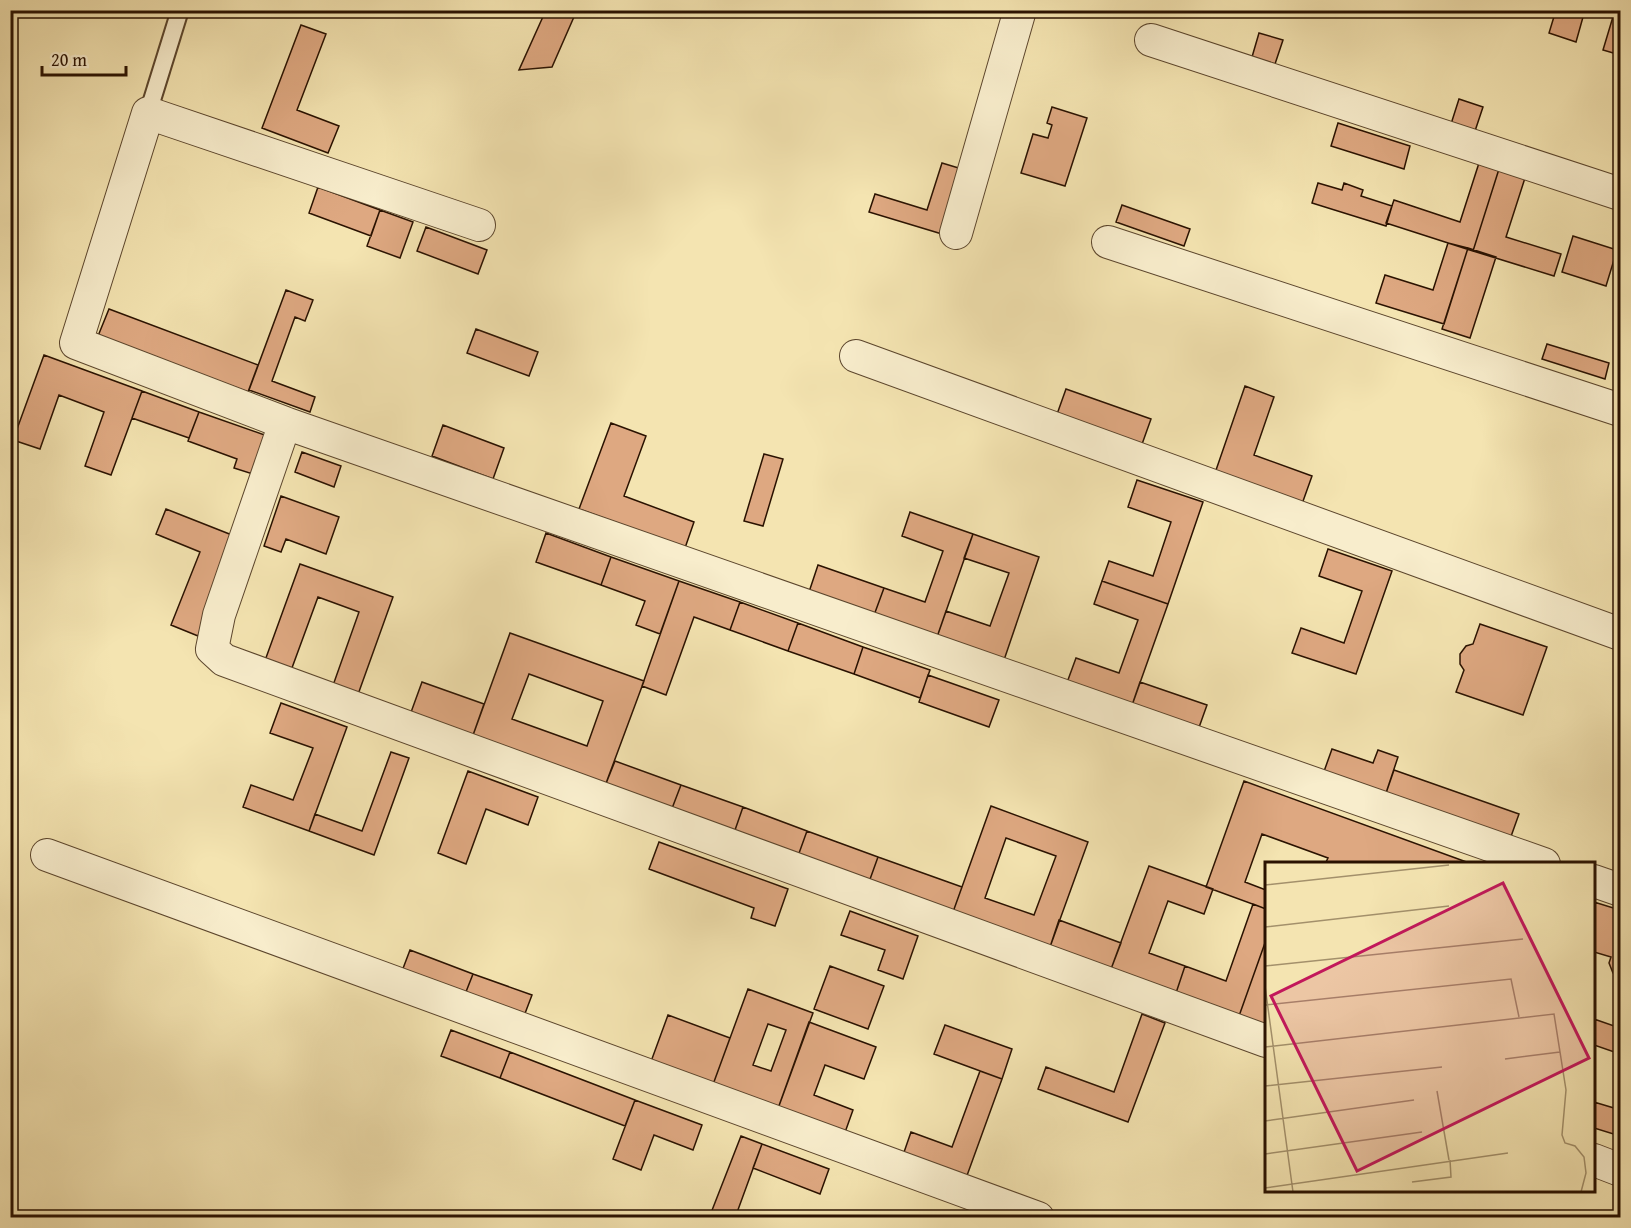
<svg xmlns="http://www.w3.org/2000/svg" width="1631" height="1228" viewBox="0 0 1631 1228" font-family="'Gentium Book Plus',serif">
  <rect width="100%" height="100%" fill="#f4e4b1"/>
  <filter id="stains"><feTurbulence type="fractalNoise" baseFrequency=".00333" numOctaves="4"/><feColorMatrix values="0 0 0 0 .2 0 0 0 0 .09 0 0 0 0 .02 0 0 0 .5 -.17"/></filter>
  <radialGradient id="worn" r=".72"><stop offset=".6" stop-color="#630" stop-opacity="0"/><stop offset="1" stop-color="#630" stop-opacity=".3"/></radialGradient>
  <path fill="#dea881" stroke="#2a1201" stroke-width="1.5" fill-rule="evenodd" d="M546 10H577L552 67 519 70Z
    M1556 10H1585L1576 42 1549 33Z
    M1615 10H1620V55L1603 50Z
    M301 25 326 34 297 110 339 126 328 153 262 128Z
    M1259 33 1283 40 1275 64 1252 57Z
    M1459 99 1483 107 1475 131 1451 124Z
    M1052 107 1087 118 1065 186 1021 173 1033 134 1048 138 1052 125 1047 123Z
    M1338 123 1410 146 1404 169 1331 146Z
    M942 163 962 169 942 234 869 212 875 194 927 210Z
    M1479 163 1499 169 1473 251 1386 223 1394 200 1460 222Z
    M1499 169 1525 178 1506 237 1561 254 1554 276 1473 251Z
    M1318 183 1342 190 1344 183 1363 190 1361 196 1392 206 1386 226 1312 203Z
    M318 187 380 210 371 236 309 213Z
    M1122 205 1190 229 1184 246 1116 222Z
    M380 210 413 222 400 258 367 246Z
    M426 227 487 250 478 274 417 251Z
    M1573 236 1617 250 1606 286 1562 272Z
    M1448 243 1468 248 1444 324 1376 303 1385 275 1433 290Z
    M1468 248 1496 257 1470 338 1442 329Z
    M286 290 313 300 305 321 295 317 272 381 315 397 310 412 249 390Z
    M109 309 258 365 248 392 98 336Z
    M476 329 538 352 529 376 467 353Z
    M1547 344 1609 363 1605 379 1542 359Z
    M44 355 142 391 111 475 85 466 104 412 59 395 40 449 13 440Z
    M1245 386 1274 397 1254 455 1312 476 1302 504 1215 473Z
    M1066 389 1151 419 1141 447 1056 417Z
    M142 391 199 412 189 438 132 418Z
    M199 412 273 438 259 476 234 468 237 459 188 441Z
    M611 423 646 436 624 496 694 522 685 548 579 509Z
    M443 425 504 448 493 479 432 456Z
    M302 452 341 466 334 487 295 472Z
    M764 454 783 459 763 526 744 521Z
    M1137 480 1203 502 1168 604 1102 581 1109 561 1153 576 1171 522 1128 507Z
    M281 496 339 517 326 554 286 539 281 552 264 546Z
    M166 509 237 537 198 636 171 625 200 552 156 534Z
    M910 512 973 534 936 640 873 618 884 588 925 602 943 551 902 536Z
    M546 533 611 557 601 585 536 562Z
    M973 534 1039 557 1003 663 936 640 946 611 990 626 1009 573 964 558Z
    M1328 549 1392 571 1356 674 1292 653 1301 628 1344 643 1362 591 1319 576Z
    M611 557 679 581 660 634 636 625 645 601 601 585Z
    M300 564 393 597 356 700 331 691 359 612 318 597 289 676 263 666Z
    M818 565 884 588 873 618 808 595Z
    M679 581 740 602 730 630 694 617 666 695 642 686Z
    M1102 581 1168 604 1130 711 1065 688 1076 658 1119 673 1138 620 1094 604Z
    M740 602 798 623 788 651 730 630Z
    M798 623 863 647 854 674 788 651Z
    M1480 624 1547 647 1523 715 1456 692 1464 670 1460 664V654L1466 646 1473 644Z
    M510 633 644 681 605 786 472 738ZM529 674 603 701 587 746 512 719Z
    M863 647 930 670 920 698 854 674Z
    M928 675 999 700 989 727 919 702Z
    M422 682 484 704 472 738 410 715Z
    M1140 682 1207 705 1197 733 1130 711Z
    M281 703 347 727 309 831 243 807 251 785 293 800 313 748 270 733Z
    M1332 749 1373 763 1378 750 1398 757 1384 799 1322 777Z
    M391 752 409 758 374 855 309 831 315 814 362 831Z
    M615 761 681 785 671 811 605 786Z
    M1394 770 1519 814 1509 842 1384 799Z
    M468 771 538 797 528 825 486 809 466 864 438 853Z
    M1244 781 1472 864H1325L1328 858 1262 834 1245 882 1266 890V909L1206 887Z
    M681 785 743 807 734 833 671 811Z
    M991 806 1088 842 1050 947 953 912ZM1006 838 1056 856 1034 915 985 898Z
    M743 807 807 831 798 856 734 833Z
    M807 831 878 857 869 882 798 856Z
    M659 842 788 889 775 926 751 918 754 908 649 869Z
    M878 857 962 887 953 912 869 882Z
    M1149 866 1213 889 1204 914 1168 901 1149 953 1185 966 1176 993 1111 969Z
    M1594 902 1620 910V978L1613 973 1609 963 1611 957 1594 952Z
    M1253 904 1266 909V940L1239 1016 1176 993 1185 966 1226 981Z
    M850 911 918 936 903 979 878 970 885 950 841 935Z
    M1059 920 1121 943 1111 969 1050 947Z
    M1266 940V1026L1239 1016Z
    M410 950 473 974 462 1002 399 979Z
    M830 966 884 986 868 1029 814 1009Z
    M473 974 532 995 521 1024 462 1002Z
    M748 989 813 1013 776 1114 711 1090ZM768 1024 786 1030 771 1071 753 1065Z
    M1142 1014 1165 1023 1128 1122 1038 1089 1046 1067 1114 1092Z
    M668 1015 730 1038 711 1090 649 1067Z
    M1594 1019 1620 1028V1054L1594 1045Z
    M809 1022 876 1047 864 1079 825 1065 814 1095 853 1110 843 1138 776 1114Z
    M945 1025 1012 1049 1002 1079 934 1054Z
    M451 1030 510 1052 500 1078 441 1056Z
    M510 1052 635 1100 625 1126 500 1078Z
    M980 1071 1002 1079 965 1181 902 1158 911 1132 952 1147Z
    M1619 1075H1620V1136L1594 1128V1102L1614 1108 1619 1092 1614 1090Z
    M635 1100 702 1125 693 1150 654 1135 641 1170 613 1159Z
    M741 1136 762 1144 735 1218H709Z
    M762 1144 829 1169 820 1194 753 1168Z"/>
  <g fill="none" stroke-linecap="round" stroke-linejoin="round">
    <defs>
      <path id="lane" d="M148 113 180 10"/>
      <path id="street" d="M1151 40 1620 194
        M479 225 148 113 76 343 285 423 1544 864
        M956 233 1020 10
        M1108 242 1620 410
        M856 356 1620 634
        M285 423 219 615 212 649 224 660 1266 1041
        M47 855 1038 1218
        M1594 881 1620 890
        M1594 1160 1620 1170"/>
    </defs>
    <use href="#lane" stroke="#5c462d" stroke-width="20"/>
    <use href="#street" stroke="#5c462d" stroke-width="34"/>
    <use href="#lane" stroke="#f8edcc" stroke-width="16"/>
    <use href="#street" stroke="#f8edcc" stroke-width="32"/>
  </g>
  <g transform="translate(1265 862)">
    <rect width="330" height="330" fill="#f4e4b1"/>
    <path fill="none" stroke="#a3906b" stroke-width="1.5" d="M0 23 184 3M0 65 184 44M0 104 258 77M0 124 28 330M0 143 246 117 254 155M0 185 289 152 301 228 297 273 300 281 310 284 319 295 321 311 316 330M240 197 295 190M0 224 177 205M172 229 184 298M0 259 149 238M0 292 157 270M147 320 186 315 185 298M0 326 243 291"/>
    <path fill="#c2185b" fill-opacity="0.15" stroke="#c2185b" stroke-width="3" d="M238 21 324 196 92 309 6 134Z"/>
    <rect width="330" height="330" fill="none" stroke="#2a1201" stroke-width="3"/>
  </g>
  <rect width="1631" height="1228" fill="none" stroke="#f4e4b1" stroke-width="36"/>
  <rect x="12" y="12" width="1607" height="1204" fill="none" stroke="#2a1201" stroke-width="3"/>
  <rect x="18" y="18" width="1595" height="1192" fill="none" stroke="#2a1201" stroke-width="1.5"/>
  <path d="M42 66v9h84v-9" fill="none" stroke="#2a1201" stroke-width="3"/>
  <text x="51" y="66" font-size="18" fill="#2a1201" stroke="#f8edcc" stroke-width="4.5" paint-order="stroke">20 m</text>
  <rect width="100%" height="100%" filter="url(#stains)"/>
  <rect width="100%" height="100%" fill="url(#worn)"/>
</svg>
